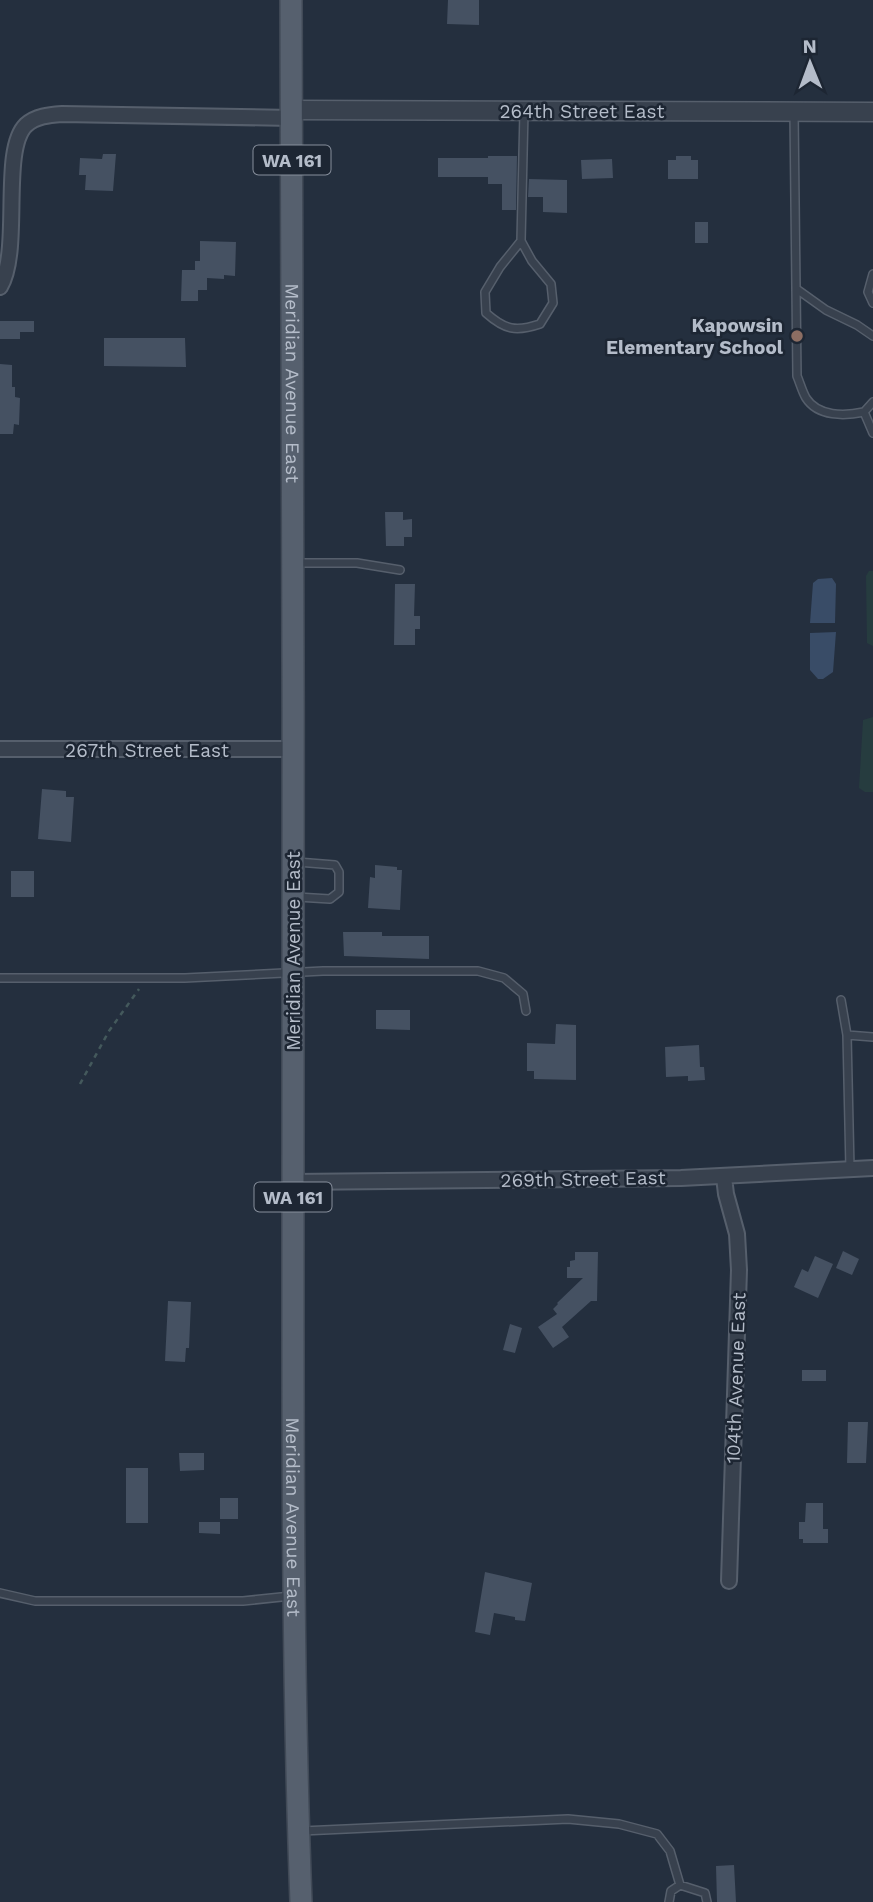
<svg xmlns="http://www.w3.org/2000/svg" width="873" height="1902" viewBox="0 0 873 1902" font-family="'Work Sans',sans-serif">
  <rect width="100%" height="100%" fill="#242f3e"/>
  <path fill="#263c3f" d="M869 571H873V646L867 643 866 576Z
    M873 717V792H865L859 788 863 720Z"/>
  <path fill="#394c67" d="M832 578 836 584 835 623H810L813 583 818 579Z
    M836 632 833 672 823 679H818L810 670V633Z"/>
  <path fill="#455162" d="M448 0H479V25L447 24Z
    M103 154H116L113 191 85 190 86 175H79L80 158 102 159Z
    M488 156H517L516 210H502V184H488V177H438V158H488Z
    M676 156H691V160H698V179H668V160H676Z
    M612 159 613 178 582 179 581 160Z
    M529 179 567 180V213L543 212V197H528Z
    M695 222H708V243H695Z
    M200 241 236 242 235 276 224 275V279L207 278V290H198V301H181L182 270H195V261H200Z
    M0 321H34V332H20V339H0Z
    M104 338H185L186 367 104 366Z
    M0 364 12 365V387H15V397L20 398 19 425 14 424 13 434H0Z
    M385 512H403V520L412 519V537H404V546H386Z
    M395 584H415L414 616H420V629H415V645H394Z
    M42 789 66 791V797H74L71 842 38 839Z
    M375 865 397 867V870H402L400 910 368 908 370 877 375 878Z
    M11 871H34V897H11Z
    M343 932H382V936H429V959L344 956Z
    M376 1010H410V1030L376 1029Z
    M556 1024 576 1025V1080L534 1079V1071H527V1043L555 1044Z
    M699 1045 700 1067H704L705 1080 688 1081V1076L666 1077 665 1047Z
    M843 1251 859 1259 852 1275 836 1268Z
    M575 1252H598L597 1301H591L562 1327 569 1337 553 1348 538 1327 557 1314 553 1309 558 1304 557 1303 583 1278H567V1267H570V1261L575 1260Z
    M815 1256 833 1264 818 1298 794 1287 802 1269 808 1272Z
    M168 1301 191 1302 189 1348H186L185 1362 165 1361Z
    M510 1324 522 1328 515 1353 503 1350Z
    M802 1370H826V1381H802Z
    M848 1422H868L866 1463H847Z
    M179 1453H204V1470L180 1471Z
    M126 1468H148V1523H126Z
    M220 1498H238V1519H220Z
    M806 1503H823V1529H828V1543H803V1539H799V1522H805Z
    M199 1522H220V1534L199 1533Z
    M485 1572 532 1583 525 1621 515 1620V1617L494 1613 490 1635 475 1632Z
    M734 1865 736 1902H717L716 1866Z"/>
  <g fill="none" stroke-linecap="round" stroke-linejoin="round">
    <defs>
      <path id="service" d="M794 112 797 376C800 383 802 391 806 398 818 417 845 416 864 412L873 433
        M521 241 532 261 551 284 553 303 540 324C516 332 505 330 486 313L485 292 500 267 521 241 524 111
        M873 274 868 292 873 303
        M798 290 826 310 857 325 873 336
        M864 412 873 402
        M295 563H357L400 570
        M297 897 330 899 339 892V872L335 865 297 862
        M0 978H185L323 971H478L504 978 523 994 526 1011
        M841 1000 847 1035 850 1169
        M847 1035 873 1037
        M0 1593 35 1601H243L291 1596
        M302 1831 568 1819 619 1824 657 1834 670 1851 680 1885
        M669 1902 671 1891 680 1885 705 1893 707 1902"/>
      <path id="minor" d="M0 287C22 250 0 150 26 125 36 116 49 115 62 114L292 118
        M0 749H293
        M724 1177 726 1194 737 1234 739 1270 729 1581
        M293 1182 681 1178 873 1168"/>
      <path id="tertiary" d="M292 110 873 112"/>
      <g id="primary">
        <path id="s1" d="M291 0C294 395 293 790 293 1185 293 1424 292 1663 301 1902"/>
      </g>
    </defs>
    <use href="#service" stroke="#565f6c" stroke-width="10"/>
    <use href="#minor" stroke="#565f6c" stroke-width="18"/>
    <use href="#tertiary" stroke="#565f6c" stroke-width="21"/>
    <use href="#primary" stroke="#414a57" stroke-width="24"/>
    <path stroke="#44595c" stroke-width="2.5" stroke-dasharray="5 5" stroke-linecap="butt" d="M80 1084 109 1031 139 989"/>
    <use href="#service" stroke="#38414e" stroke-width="7"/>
    <use href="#minor" stroke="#38414e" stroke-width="14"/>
    <use href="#tertiary" stroke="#38414e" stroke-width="18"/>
    <use href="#primary" stroke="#56606e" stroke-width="21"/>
  </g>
  <circle fill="#8d6e63" stroke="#1d2633" stroke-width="2.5" cx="797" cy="336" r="7"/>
  <g text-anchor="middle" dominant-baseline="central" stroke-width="5" stroke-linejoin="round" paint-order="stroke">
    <g fill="#1d2633" stroke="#878f9c" stroke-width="2">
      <rect x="253.5" y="145.5" width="77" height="29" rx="5"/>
      <rect x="254.5" y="1182.5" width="77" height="29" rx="5"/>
    </g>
    <g font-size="18" font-weight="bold" fill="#b4bcc9">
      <text x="292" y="160">WA 161</text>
      <text x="293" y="1197">WA 161</text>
    </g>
    <g font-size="19" fill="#b4bcc9" stroke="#1d2633">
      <text x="582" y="111">264th Street East</text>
      <text stroke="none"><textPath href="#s1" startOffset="383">Meridian Avenue East</textPath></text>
      <text x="147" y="750">267th Street East</text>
      <text transform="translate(293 951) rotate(-90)">Meridian Avenue East</text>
      <text transform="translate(583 1179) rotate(-1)">269th Street East</text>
      <text transform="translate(736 1378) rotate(-88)">104th Avenue East</text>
      <text stroke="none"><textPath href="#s1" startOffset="1517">Meridian Avenue East</textPath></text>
    </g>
    <g font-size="19" font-weight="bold" fill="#b4bcc9" stroke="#1d2633" text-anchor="end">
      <text x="783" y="325">Kapowsin<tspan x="783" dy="22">Elementary School</tspan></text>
    </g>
  </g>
  <g transform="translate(810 63) rotate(359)" stroke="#1d2633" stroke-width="5" paint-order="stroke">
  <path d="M0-5L12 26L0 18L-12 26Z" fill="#b4bcc9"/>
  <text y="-10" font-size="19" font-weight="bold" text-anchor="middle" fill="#b4bcc9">N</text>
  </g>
</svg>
